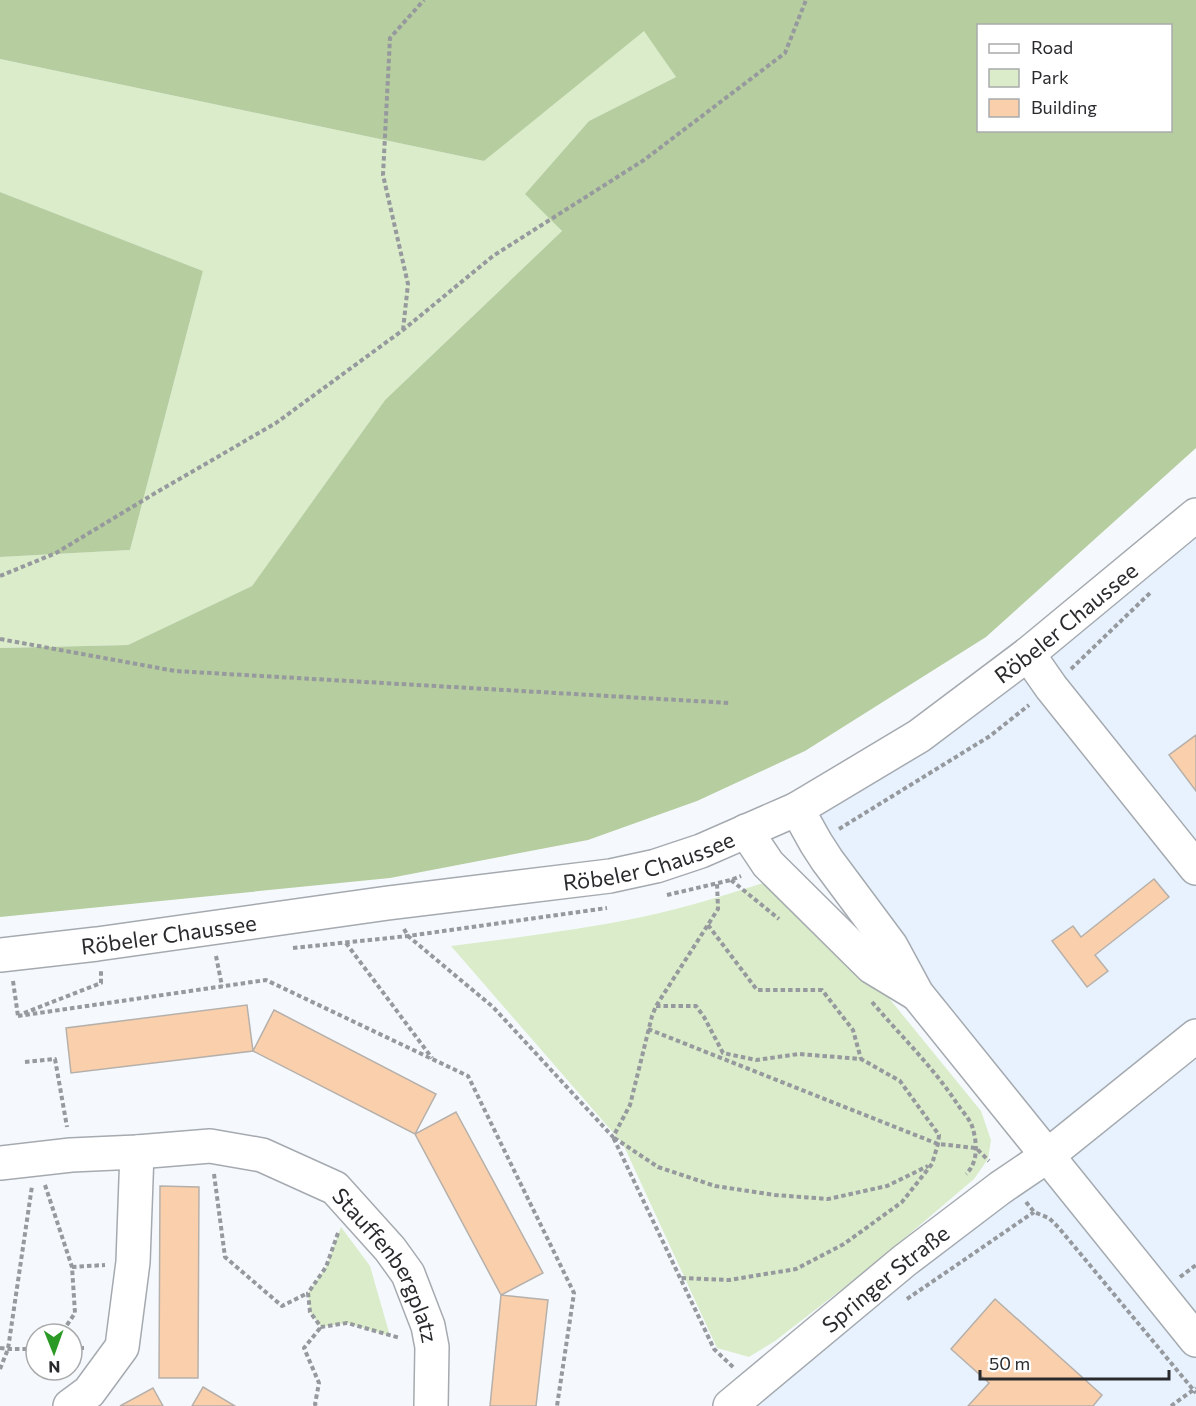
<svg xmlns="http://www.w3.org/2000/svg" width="1196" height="1406" viewBox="0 0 1196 1406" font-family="Commissioner,sans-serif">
  <rect width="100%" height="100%" fill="#f5f9fe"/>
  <path fill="#e7f2fe" d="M1196 515V1406H730L1046 1156 797 809Z"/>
  <path fill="#daecc9" d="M644 30 676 77 589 121 526 193 562 231 385 400 252 586 128 645 0 648V557L130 550 203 271 0 192V59L484 161Z
    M766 882 875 981 981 1111 991 1140 988 1159 974 1179 873 1265 775 1341 749 1357 717 1348 623 1144 451 946C515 938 579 930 642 917 684 908 725 895 766 882Z
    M341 1227 370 1266 390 1336 347 1323 321 1327 310 1312 308 1293 326 1267Z"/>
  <path fill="#b6cd9f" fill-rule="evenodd" d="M0 0H1196V448L986 637 805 751 697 801 588 840 390 878 0 917V648L128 645 252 586 385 400 562 231 525 194 589 121 676 77 644 31 484 161 0 59ZM978 26H1170V130H978Z
    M0 192 203 271 130 550 0 557Z"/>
  <path fill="#facfac" stroke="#b6b0ab" stroke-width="1.5" d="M1196 735V791L1169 755Z
    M1154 879 1169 897 1095 955 1108 971 1087 987 1052 941 1073 926 1081 937Z
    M247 1005 253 1051 71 1073 66 1028Z
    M274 1010 436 1094 415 1134 253 1051Z
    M456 1112 543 1273 501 1295 415 1134Z
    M160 1186 199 1187 198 1378H159Z
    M501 1295 548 1300 536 1406H490Z
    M995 1299 1102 1395 1093 1406H968L989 1383 951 1349Z
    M203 1387 235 1406H192Z
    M153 1388 163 1406H120Z"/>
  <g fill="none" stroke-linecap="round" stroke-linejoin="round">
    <defs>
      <g id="minor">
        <path d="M1028 654 1051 687 1196 868"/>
        <path id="s1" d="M0 1163 71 1155 137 1152 210 1146 262 1155 335 1188 390 1249 408 1274 428 1326 432 1347 431 1406"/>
        <path d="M70 1406 89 1392 122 1347 133 1262 137 1152"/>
        <path id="s2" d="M730 1406 904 1261 1000 1188 1047 1156 1196 1036"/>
      </g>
      <g id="major">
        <path d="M797 809 816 843 827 860 891 946 917 994 1196 1340"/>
        <path d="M746 831 768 864 872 967 915 993"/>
        <path id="s3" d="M0 955 97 944 388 903 610 876 656 866 701 851 797 809 919 736 1028 654 1196 515"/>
      </g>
    </defs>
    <use href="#minor" stroke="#a5aab0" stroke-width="36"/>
    <use href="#major" stroke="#a5aab0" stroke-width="36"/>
    <path stroke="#96999d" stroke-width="4" stroke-dasharray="4.5 3" stroke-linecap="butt" d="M403 330 408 284 383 175 390 38 424 0
      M0 576 56 553 157 492 276 423 403 330 493 256 644 160 785 53 806 0
      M0 639 175 671 730 703
      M1071 669 1150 593
      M839 829 990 736 1029 705
      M731 880 779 919
      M667 895 731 880 741 876
      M708 925 757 990H822L853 1030 861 1059
      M404 929 408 936 493 1007 613 1137 630 1105 652 1016 656 1006 718 909 717 883
      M346 943 432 1058
      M293 948 408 936 607 908
      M216 956 222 986
      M13 981 18 1016
      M872 1002C900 1035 932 1066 956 1102 961 1110 969 1118 972 1126 977 1141 979 1162 966 1174
      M656 1006H696L704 1017 723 1053 756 1060 799 1054 861 1059 900 1081 939 1135 938 1144 932 1164 902 1202 844 1244 796 1269 729 1280 680 1278
      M24 1013 101 983V971
      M18 1016 266 980 468 1076 574 1293 557 1406
      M648 1029 938 1144 976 1148 989 1161
      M25 1062 55 1059 67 1127
      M214 1174 225 1257 282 1306 308 1293
      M45 1185 72 1267 75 1313 61 1334
      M1026 1202 1034 1212 1049 1218 1059 1228 1196 1393
      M338 1233 326 1267 308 1293 310 1312 321 1327 347 1323 400 1338
      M72 1267 105 1265
      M1180 1277 1196 1265
      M907 1299 1034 1212
      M0 1348 8 1349H36
      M72 1348H86
      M733 1367 714 1349 613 1137 658 1167 715 1186 775 1195 828 1199 887 1186 928 1166
      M0 1369 8 1349 32 1186
      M316 1406 315 1404 319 1383 304 1348 321 1327
      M1171 1406 1196 1388"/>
    <use href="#minor" stroke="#fff" stroke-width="33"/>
    <use href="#major" stroke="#fff" stroke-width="33"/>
  </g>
  <g text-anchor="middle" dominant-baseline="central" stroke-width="4.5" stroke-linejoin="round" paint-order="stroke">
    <g font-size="22" fill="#282a2c" stroke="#fff">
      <text stroke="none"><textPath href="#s3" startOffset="1142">Röbeler Chaussee</textPath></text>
      <text stroke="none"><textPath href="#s3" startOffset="656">Röbeler Chaussee</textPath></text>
      <text stroke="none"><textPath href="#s3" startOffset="170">Röbeler Chaussee</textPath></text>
      <text stroke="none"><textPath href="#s1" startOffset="438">Stauffenbergplatz</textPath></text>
      <text stroke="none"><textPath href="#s2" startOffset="201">Springer Straße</textPath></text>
    </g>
  </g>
  <rect x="977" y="24" width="195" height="108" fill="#ffffff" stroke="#a9aaab" stroke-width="1.5"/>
  <rect x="989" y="44" width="30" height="9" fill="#ffffff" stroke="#a9aaab" stroke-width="1.5"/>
  <text x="1031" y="54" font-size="18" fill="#282a2c">Road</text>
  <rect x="989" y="69" width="30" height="18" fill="#daecc9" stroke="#a9aaab" stroke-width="1.5"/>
  <text x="1031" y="84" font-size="18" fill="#282a2c">Park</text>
  <rect x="989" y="99" width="30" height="18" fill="#facfac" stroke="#a9aaab" stroke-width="1.5"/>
  <text x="1031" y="114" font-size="18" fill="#282a2c">Building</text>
  <g transform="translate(54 1352) rotate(179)"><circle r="28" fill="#ffffff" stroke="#a9aaab" stroke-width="1.5"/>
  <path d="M0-4.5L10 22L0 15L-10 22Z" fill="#2b9925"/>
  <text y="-9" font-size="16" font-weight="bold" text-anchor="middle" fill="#282a2c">N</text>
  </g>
  <path d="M980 1370v9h189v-9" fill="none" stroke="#282a2c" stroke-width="3"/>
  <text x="989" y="1370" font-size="18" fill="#282a2c" stroke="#ffffff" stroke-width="4.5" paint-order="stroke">50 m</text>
</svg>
